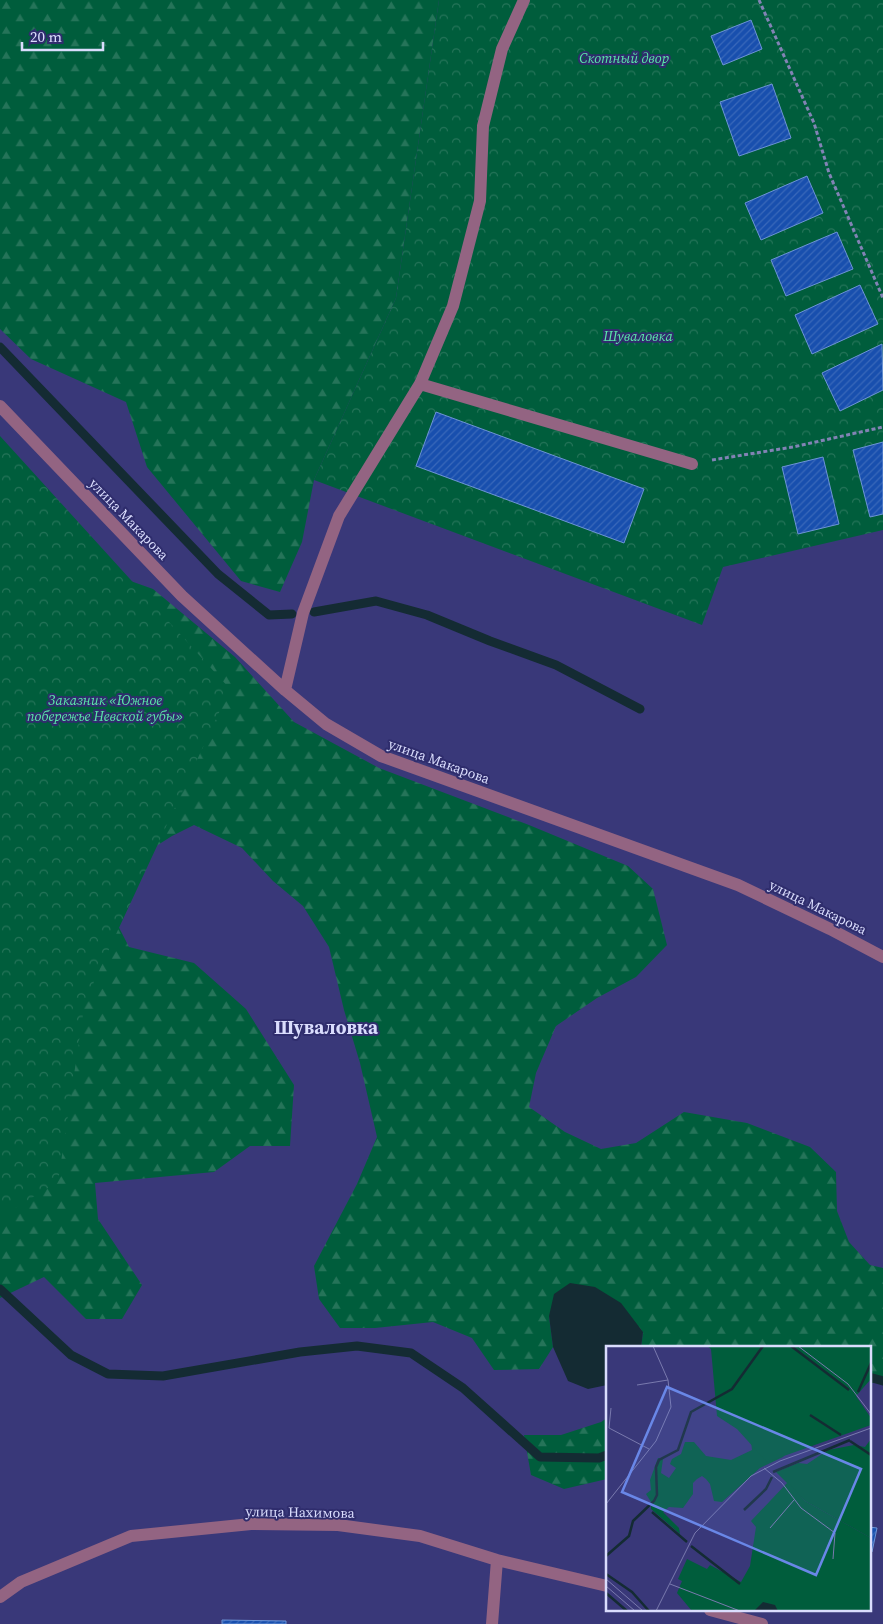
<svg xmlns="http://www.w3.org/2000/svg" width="883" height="1624" viewBox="0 0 883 1624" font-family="'Source Serif 4',serif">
  <defs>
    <pattern id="forest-firs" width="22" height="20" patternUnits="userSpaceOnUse" patternTransform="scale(1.25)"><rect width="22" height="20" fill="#005d3c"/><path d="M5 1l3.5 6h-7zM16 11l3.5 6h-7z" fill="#257459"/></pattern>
    <pattern id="park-crowns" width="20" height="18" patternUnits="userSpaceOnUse" patternTransform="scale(1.25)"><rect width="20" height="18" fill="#005d3c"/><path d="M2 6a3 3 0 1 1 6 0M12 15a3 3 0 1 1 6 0" fill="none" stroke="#257459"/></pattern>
    <pattern id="building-hatch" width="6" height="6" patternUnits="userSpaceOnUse" patternTransform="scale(1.25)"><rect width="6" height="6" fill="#184fae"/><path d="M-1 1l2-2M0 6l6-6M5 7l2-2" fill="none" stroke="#3968ba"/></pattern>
  </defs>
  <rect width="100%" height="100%" fill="#393879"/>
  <path fill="url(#forest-firs)" d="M0 0H439L396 298 314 480 302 542 280 592 241 581 147 467 126 402 31 359 0 329Z
    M83 564 153 589 235 657 294 722 379 768 529 825 628 866 653 889 667 945 636 977 597 998 556 1026 536 1073 529 1107 565 1132 601 1149 636 1143 684 1112 747 1123 810 1147 836 1172 837 1211 849 1242 870 1265 883 1268V1377L869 1385V1348H641L643 1332 549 1316 553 1347 539 1369 494 1370 472 1338 433 1322 375 1328H340L319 1299 314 1266 357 1184 377 1137 360 1063 344 1010 329 947 303 906 273 881 242 848 194 825 172 836 134 860Z
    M0 594 90 871 129 947 194 963 246 1009 294 1085 290 1146H250L214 1172 95 1183 98 1219 142 1285 122 1319H86L44 1277 0 1298Z
    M607 1418V1479L564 1489 531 1475 524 1435H561L601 1422Z"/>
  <path fill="url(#park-crowns)" d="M439 0H883V530L723 567 702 625 314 480 396 298Z
    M0 436 230 689 85 1001 58 1182 0 1217Z"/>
  <path fill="#142b33" d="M570 1283 595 1287 621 1303 643 1332 641 1348H607V1385L588 1389 568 1381 553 1347 549 1316 554 1294Z"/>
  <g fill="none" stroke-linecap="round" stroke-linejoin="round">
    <path stroke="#142b33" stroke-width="9" d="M0 347 218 574 269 615 292 614
      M314 612 376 601 427 615 490 641 556 665 640 709
      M0 1289 71 1355 108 1374 163 1376 300 1352 357 1346 411 1353 463 1388 540 1457 599 1458 607 1455
      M869 1377 883 1381"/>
  </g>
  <path fill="url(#building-hatch)" stroke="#6d94d6" d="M751 20 762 49 723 65 711 36Z
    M772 84 791 138 739 156 720 102Z
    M807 176 823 213 761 240 745 203Z
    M837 232 853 269 786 296 771 260Z
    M860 285 878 324 812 354 795 315Z
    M882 344 883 390 840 411 822 373Z
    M436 412 644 489 624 543 416 466Z
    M883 442V514L870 517 853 450Z
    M823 457 839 524 798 534 782 467Z
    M869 1527 877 1528 872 1552H869Z
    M222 1620 286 1621V1624H222Z"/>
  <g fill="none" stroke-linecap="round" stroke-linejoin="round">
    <path stroke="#8283b5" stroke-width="3" stroke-dasharray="4 2.5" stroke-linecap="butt" d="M759 0 814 123 829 173 883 298
      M712 460 793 447 883 427"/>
    <path stroke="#936482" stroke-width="12" d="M420 384 692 464
      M0 406 182 596 285 690 326 724 381 756 738 885 830 929 883 957
      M285 690 303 613 339 516 420 384 453 306 480 201 483 126 502 49 524 0
      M0 1597 21 1582 131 1536 251 1524 338 1525 420 1536 497 1560 607 1586
      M710 1610 762 1624
      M492 1624 497 1560"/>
  </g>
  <g text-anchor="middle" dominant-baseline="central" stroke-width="4" stroke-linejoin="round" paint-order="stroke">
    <g font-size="14" font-style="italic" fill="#5be9a9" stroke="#2f2d6d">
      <text x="624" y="58">Скотный двор</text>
      <text x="638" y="336">Шуваловка</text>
      <text x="105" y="700">Заказник «Южное<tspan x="105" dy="16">побережье Невской губы»</tspan></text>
    </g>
    <g font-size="14" fill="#daddfd" stroke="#2f2d6d">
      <text transform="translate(129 519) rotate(46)">улица Макарова</text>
      <text transform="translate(439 761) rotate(20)">улица Макарова</text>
      <text transform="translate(818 907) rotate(26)">улица Макарова</text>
      <text transform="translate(300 1512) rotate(1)">улица Нахимова</text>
    </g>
    <g font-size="19" font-weight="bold" fill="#daddfd" stroke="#2f2d6d">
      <text x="326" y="1027">Шуваловка</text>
    </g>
  </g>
  <g transform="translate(606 1346)">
    <rect width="265" height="265" fill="#393879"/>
    <path d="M265 93V192L199 155 170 126 192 117 201 118 222 104 248 99 259 101ZM145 95 183 104 177 111 154 122 116 156 108 155 104 138 100 133 96 130 91 133 87 137V148L77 162 63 161 57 166 73 182 74 188 45 163V156L40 148 45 144 44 134 52 112 57 113 55 127 63 132 70 122 64 118 66 113 75 108 79 96H88L100 110 125 114 146 104Z" fill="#005d3c"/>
    <path d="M101 0H265V33L250 50 265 72V79L161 116 131 83 111 70 105 3ZM182 136 199 155 265 192V265H86L71 247 76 235 72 233 81 213 101 223 104 219 135 236 144 220 150 181 145 175Z" fill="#005d3c"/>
    <path d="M157 256 169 259 172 265H148Z" fill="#142b33"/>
    <path fill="none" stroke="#142b33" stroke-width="2.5" d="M185 0 243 44M252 46 265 17M204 69 235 89M244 95 265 109M167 126 244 94M138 164 160 143 166 131M46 166 81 196M85 200 134 238M0 210 23 190 27 175 48 155 51 149 50 121 53 114 72 104 85 66 126 43 157 0M0 228 26 246 43 265M0 247 21 265"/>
    <path fill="none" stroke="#797aae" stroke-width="1" d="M192 0 242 38 265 68M31 39 62 34M5 62 3 82 43 103M158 122 176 137 195 162 229 187 227 213M0 158 50 95 65 61 62 34 47 0M164 182 188 154M0 233 37 265M64 238 134 265M0 240 29 265M50 265 89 187 145 130 174 115 265 82"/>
    <path fill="#6987e7" fill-opacity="0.15" stroke="#6987e7" stroke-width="2.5" d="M61 41 255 123 210 229 16 146Z"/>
    <rect width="265" height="265" fill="none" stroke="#daddfd" stroke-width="2.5"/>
  </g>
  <path d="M22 42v8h81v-8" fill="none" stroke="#daddfd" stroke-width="2.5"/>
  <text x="30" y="42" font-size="15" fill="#daddfd" stroke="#2f2d6d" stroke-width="4" paint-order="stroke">20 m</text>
</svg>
